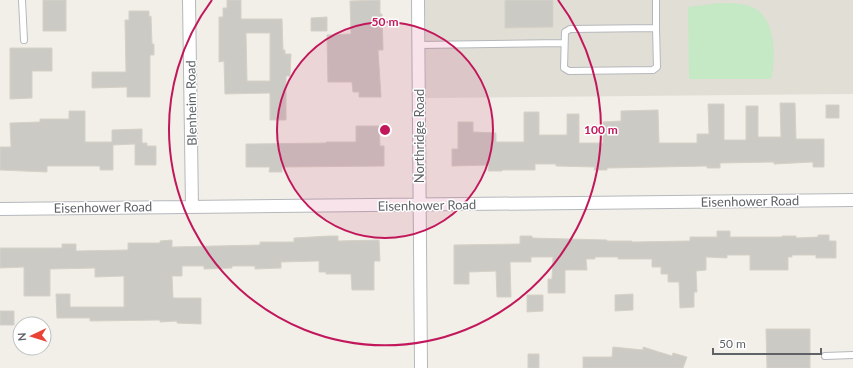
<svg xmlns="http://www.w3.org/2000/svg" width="853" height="368" viewBox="0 0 853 368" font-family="Lato,sans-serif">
  <rect width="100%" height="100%" fill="#f1efe8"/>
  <path fill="#e1ded6" d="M425 0H853V94L426 98Z"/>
  <path fill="#c5e8c5" d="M719 3C731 3 746 3 756 9 776 22 776 58 771 79H689L688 7Z"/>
  <path fill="#cccac5" stroke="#d6d1c6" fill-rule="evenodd" d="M43 0H66V31H43Z
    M227 0H241V19H282L283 50H285V54H291L290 76H286V120H270V93L225 94 224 61 219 62V17H223V8H227ZM246 33H270V81H247Z
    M380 0V14H382L383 50H378L381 97H359V92H353L352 82H328L327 35 351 34 350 1Z
    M505 0H553V27L505 28Z
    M129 11H149V17L151 16 152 44H154V55H150V97H127V87L92 88V72H126L125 20H129Z
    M327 17V31H311V18Z
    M10 48H52V71H32V98L10 99Z
    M780 103H795L796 139H824V167H813V162L774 164V162L720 163V168H707V166L607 168V170H594L595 167 556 166V164H535V170H502V171H488L489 165 452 166V149H458V122H473V132L496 133V142H524V112H539V135H567V114H579V143H603V122L621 121V111L658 110 659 143H697V134H709L708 104H724V140H746V106H758V137H781Z
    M826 105H839V118H826Z
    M69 111H85V142H112V130L142 129V143H147V146H156V165H135V144L113 145V170H100V166H47V172L0 170V147H11L10 123 40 122V119H69Z
    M356 126H379L380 146H384V166L282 167V172H269L270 167H246V144L326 143V142H356Z
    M717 231H730V237H782V236H796V238L818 237V235H829V241H836V258H816V255H792V257H788V270H750V255H727V258L706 257V270L696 271 697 292H694V307L680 308 679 282H668V274H661V267H652V259H618V257H595V259H586L587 270H565V293H548V279H552L553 257H531V262H510L511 297H497L496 271 469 272V284H454V245L520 244V236H532V238L607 240V241H632V242L690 241V237H717Z
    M330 236H338V241L379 240 380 261H374V290H352L351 274H326V272H319V261L281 262V268L255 269V266H232V268L204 269V266H182V276H172L173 298H201V324L177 323V321L160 322V320L90 321V318H57L56 294H70V307H124V276L95 277V268L50 269V296H24V267L0 268V248H62V244H76V251L128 250V243H160V241L172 240V247L260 245V242H294V238Z
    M633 294V310L615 311V295Z
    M527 295H543V311L527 312Z
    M0 311H14V325H0Z
    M766 329H810V368H767Z
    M613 347 643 350V347L672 356 673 353 687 357 683 368H583V357H612Z
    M528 354H539V368H528Z"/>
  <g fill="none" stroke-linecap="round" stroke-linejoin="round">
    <defs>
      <path id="lane" d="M22 0 24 40
        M656 0V28
        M656 28 657 67 653 70 569 71 564 68 565 32 570 29Z
        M418 45 564 43
        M825 356 853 355"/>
      <path id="street" d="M189 0 192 207
        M418 0 421 368
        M0 209 853 200"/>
    </defs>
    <use href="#lane" stroke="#b5b8bc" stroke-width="8"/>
    <use href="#street" stroke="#b5b8bc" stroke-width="14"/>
    <use href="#lane" stroke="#fff" stroke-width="6"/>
    <use href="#street" stroke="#fff" stroke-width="12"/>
  </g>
  <circle cx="385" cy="130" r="108" fill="#c2185b" fill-opacity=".12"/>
  <g fill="none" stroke="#c2185b" stroke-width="2">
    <circle cx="385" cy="130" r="108"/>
    <path d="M558 0A216 216 0 1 1 212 0"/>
  </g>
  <g text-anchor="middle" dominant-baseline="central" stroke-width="3" stroke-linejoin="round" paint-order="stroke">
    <g font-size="13" fill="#5f6368" stroke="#fff">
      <text transform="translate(191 103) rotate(-91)">Blenheim Road</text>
      <text transform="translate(419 136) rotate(-90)">Northridge Road</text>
      <text transform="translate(750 201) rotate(-1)">Eisenhower Road</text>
      <text transform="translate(427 205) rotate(-1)">Eisenhower Road</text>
      <text transform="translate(103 207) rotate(-1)">Eisenhower Road</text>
    </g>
  </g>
  <circle cx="385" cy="130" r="6" fill="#c2185b" stroke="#fff" stroke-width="2"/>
  <g font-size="12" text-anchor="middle" font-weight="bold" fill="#c2185b" stroke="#fff" stroke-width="3" stroke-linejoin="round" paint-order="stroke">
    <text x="385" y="26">50 m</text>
    <text x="601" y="134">100 m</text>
  </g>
  <g transform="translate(32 336) rotate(266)"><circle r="19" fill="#ffffff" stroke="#bfc1c3"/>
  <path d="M0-3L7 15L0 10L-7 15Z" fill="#ea4335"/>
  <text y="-6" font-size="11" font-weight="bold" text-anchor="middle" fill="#5f6368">N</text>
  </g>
  <path d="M713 348v6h108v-6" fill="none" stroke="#5f6368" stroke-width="2"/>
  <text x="719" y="348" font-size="12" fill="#5f6368" stroke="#ffffff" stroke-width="3" paint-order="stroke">50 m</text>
</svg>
